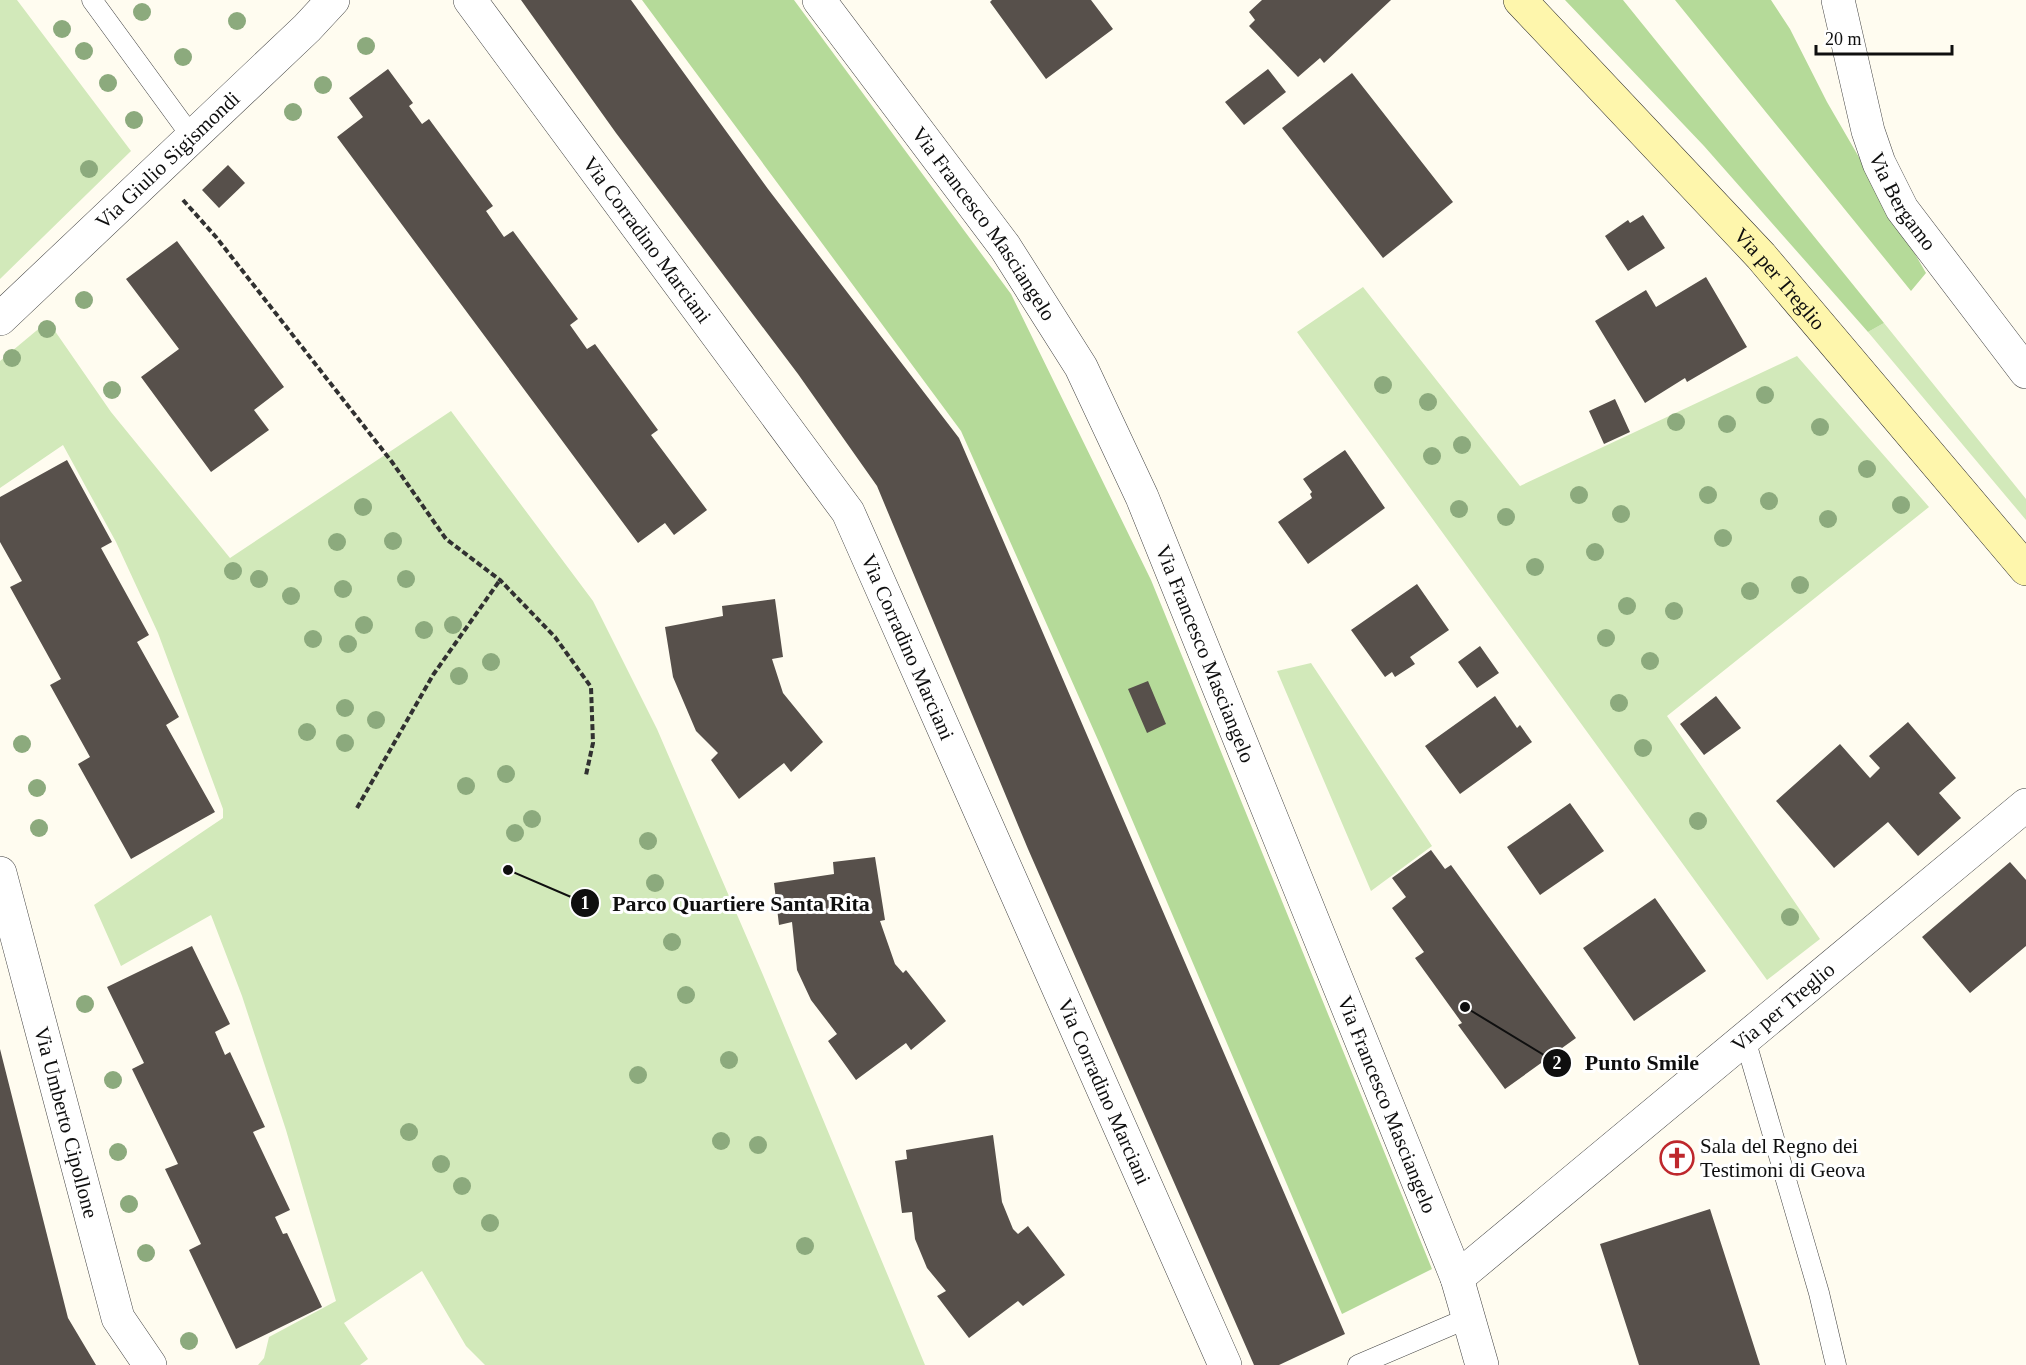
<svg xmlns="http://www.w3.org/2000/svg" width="2026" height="1365" viewBox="0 0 2026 1365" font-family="Georgia,serif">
  <rect width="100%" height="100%" fill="#fffcf0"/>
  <path fill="#d2e9ba" d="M0 0H17L131 151 0 279Z
    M1363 287 1520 486 1797 356 1929 507 1667 716 1820 939 1767 980 1297 332Z
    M48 321 111 412 230 558 451 411 593 601 657 729 763 975 925 1365H485L466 1346 422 1271 344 1323 368 1359 360 1365H258L264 1358 269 1337 336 1301 286 1130 242 996 211 915 121 966 94 905 223 818V809L158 633 116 542 63 445 0 488V361Z
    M1884 323 2026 499V520L1868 332Z
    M1311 663 1432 846 1371 891 1277 671Z"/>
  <path fill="#b5da99" d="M642 0H794L1011 294 1151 580 1432 1269 1342 1314 1102 749 961 431Z
    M1565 0H1623L1884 323 1868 332 1704 146Z
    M1675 0H1771L1790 29 1827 102 1926 273 1911 291Z"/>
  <path fill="#57504b" d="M521 0H631L768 189 959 438 1345 1334 1279 1365H1254L1028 849 877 486 798 374 616 133Z
    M992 0H1091L1113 29 1046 79 990 2Z
    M1262 0H1391L1324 63 1320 58 1298 77 1249 26 1255 20 1249 12Z
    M388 69 413 103 409 106 422 124 429 119 493 206 486 211 504 237 513 231 578 319 570 325 587 349 595 344 658 430 651 435 707 510 674 535 665 523 638 543 337 137 363 117 349 98Z
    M1268 69 1286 92 1244 125 1225 102Z
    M1352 73 1453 202 1383 258 1282 128Z
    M228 165 245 183 219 208 202 190Z
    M1643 215 1665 248 1628 271 1605 236 1628 220 1630 223Z
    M177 241 284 387 254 410 269 430 211 472 141 377 179 349 126 279Z
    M1706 277 1747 347 1687 382 1685 378 1645 403 1595 321 1646 290 1656 307Z
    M1615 399 1630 432 1604 444 1589 411Z
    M1345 450 1385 508 1308 564 1278 522 1312 498 1310 494 1312 492 1303 479Z
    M67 460 112 542 101 548 149 635 137 642 179 717 166 725 215 812 131 859 78 764 90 757 50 685 61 679 10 587 22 581 0 542V497Z
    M1417 584 1449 630 1410 657 1415 664 1395 677 1392 672 1385 677 1351 630Z
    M775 599 783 657 772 659 783 693 823 742 791 772 784 763 739 799 711 760 718 753 696 731 673 677 665 627 723 616 722 606Z
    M1480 646 1499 673 1477 688 1458 662Z
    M1148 681 1166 724 1147 733 1128 689Z
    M1495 696 1517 728 1520 725 1532 742 1460 794 1425 746Z
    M1716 696 1741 728 1704 755 1680 724Z
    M1908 722 1956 778 1939 793 1961 818 1918 856 1888 822 1834 868 1776 801 1840 744 1870 778 1880 768 1869 756Z
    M1570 803 1604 851 1540 895 1507 847Z
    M1431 850 1445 869 1451 865 1576 1038 1505 1089 1458 1025 1462 1023 1415 958 1424 952 1392 908 1406 897 1392 878Z
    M875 857 885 920 880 921 895 964 903 973 906 970 946 1021 911 1050 906 1043 856 1080 828 1041 837 1034 811 1000 797 970 792 922 779 925 774 883 834 874 833 862Z
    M2010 862 2026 880V946L1970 993 1922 937Z
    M1655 898 1706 971 1634 1021 1583 948Z
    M192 946 230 1024 215 1032 225 1055 230 1052 265 1127 253 1132 290 1210 275 1217 283 1234 287 1233 322 1307 236 1349 189 1250 201 1244 165 1169 178 1164 132 1069 144 1063 107 987Z
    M0 1049 68 1318 96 1365H0Z
    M993 1135 1002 1202 1013 1229 1018 1234 1028 1226 1065 1275 1023 1306 1018 1301 969 1338 937 1296 946 1291 927 1268 915 1239 912 1212 902 1213 895 1161 907 1159 906 1150Z
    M1710 1209 1760 1365H1639L1600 1244Z"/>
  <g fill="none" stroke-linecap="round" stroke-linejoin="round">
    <defs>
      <path id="lane" d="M92 0 192 137
        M1745 1039 1819 1293 1836 1365
        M1358 1365 1468 1318"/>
      <g id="street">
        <path id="s1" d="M470 0 848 512 1225 1365"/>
        <path id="s2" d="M819 0 1005 247 1081 367 1142 497 1457 1278 1482 1365"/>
        <path id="s3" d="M1838 0 1868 131 1879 163 1902 209 2026 372"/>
        <path id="s4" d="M0 319 307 28 333 0"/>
        <path id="s5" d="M0 873 118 1318 150 1365"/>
        <path id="s6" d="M1457 1278 2026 805"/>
      </g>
      <g id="secondary">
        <path id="s7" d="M1520 0 1761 256 2026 569"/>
      </g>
    </defs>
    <use href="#lane" stroke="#424242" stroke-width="21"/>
    <use href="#street" stroke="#424242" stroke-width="34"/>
    <use href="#secondary" stroke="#313131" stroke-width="34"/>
    <path stroke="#313131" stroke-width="4" stroke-dasharray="6 3" stroke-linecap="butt" d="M183 200 216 237 392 462 446 539 500 580 555 637 591 687 593 743 586 775
      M357 808 433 675 500 580"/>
    <use href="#lane" stroke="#fff" stroke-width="20"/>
    <use href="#street" stroke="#fff" stroke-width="33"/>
    <use href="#secondary" stroke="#fef6ac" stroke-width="33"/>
  </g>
  <g fill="#8caa7d">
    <circle cx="142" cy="12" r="9"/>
    <circle cx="237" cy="21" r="9"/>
    <circle cx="62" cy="29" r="9"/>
    <circle cx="366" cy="46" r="9"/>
    <circle cx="84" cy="51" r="9"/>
    <circle cx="183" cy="57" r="9"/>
    <circle cx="108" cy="83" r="9"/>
    <circle cx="323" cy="85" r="9"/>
    <circle cx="293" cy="112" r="9"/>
    <circle cx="134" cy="120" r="9"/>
    <circle cx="89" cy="169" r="9"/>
    <circle cx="84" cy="300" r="9"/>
    <circle cx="47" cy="329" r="9"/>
    <circle cx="12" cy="358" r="9"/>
    <circle cx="1383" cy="385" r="9"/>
    <circle cx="112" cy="390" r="9"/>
    <circle cx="1765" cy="395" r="9"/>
    <circle cx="1428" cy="402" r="9"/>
    <circle cx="1676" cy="422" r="9"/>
    <circle cx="1727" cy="424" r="9"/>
    <circle cx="1820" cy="427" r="9"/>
    <circle cx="1462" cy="445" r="9"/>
    <circle cx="1432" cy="456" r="9"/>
    <circle cx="1867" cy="469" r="9"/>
    <circle cx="1579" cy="495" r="9"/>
    <circle cx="1708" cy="495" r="9"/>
    <circle cx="1769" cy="501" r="9"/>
    <circle cx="1901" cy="505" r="9"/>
    <circle cx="363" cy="507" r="9"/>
    <circle cx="1459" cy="509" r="9"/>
    <circle cx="1621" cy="514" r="9"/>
    <circle cx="1506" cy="517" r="9"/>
    <circle cx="1828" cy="519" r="9"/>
    <circle cx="1723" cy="538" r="9"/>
    <circle cx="393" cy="541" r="9"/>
    <circle cx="337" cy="542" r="9"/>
    <circle cx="1595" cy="552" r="9"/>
    <circle cx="1535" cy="567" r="9"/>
    <circle cx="233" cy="571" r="9"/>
    <circle cx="259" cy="579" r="9"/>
    <circle cx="406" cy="579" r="9"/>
    <circle cx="1800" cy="585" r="9"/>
    <circle cx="343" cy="589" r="9"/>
    <circle cx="1750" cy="591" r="9"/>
    <circle cx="291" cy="596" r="9"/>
    <circle cx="1627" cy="606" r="9"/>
    <circle cx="1674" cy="611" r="9"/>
    <circle cx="364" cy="625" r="9"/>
    <circle cx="453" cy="625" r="9"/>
    <circle cx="424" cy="630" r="9"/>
    <circle cx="1606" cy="638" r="9"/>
    <circle cx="313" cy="639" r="9"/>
    <circle cx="348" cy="644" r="9"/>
    <circle cx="1650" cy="661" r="9"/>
    <circle cx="491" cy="662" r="9"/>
    <circle cx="459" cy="676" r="9"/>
    <circle cx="1619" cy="703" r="9"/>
    <circle cx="345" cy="708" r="9"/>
    <circle cx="376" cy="720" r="9"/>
    <circle cx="307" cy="732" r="9"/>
    <circle cx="345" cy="743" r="9"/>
    <circle cx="22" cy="744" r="9"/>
    <circle cx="1643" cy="748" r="9"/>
    <circle cx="506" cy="774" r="9"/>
    <circle cx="466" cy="786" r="9"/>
    <circle cx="37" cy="788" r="9"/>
    <circle cx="532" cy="819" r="9"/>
    <circle cx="1698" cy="821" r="9"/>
    <circle cx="39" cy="828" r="9"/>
    <circle cx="515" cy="833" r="9"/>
    <circle cx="648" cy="841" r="9"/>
    <circle cx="655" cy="883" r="9"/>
    <circle cx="1790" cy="917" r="9"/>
    <circle cx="672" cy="942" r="9"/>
    <circle cx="686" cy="995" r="9"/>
    <circle cx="85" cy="1004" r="9"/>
    <circle cx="729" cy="1060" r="9"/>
    <circle cx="638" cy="1075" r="9"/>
    <circle cx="113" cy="1080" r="9"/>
    <circle cx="409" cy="1132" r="9"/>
    <circle cx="721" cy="1141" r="9"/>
    <circle cx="758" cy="1145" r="9"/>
    <circle cx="118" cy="1152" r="9"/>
    <circle cx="441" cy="1164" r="9"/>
    <circle cx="462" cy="1186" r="9"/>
    <circle cx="129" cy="1204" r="9"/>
    <circle cx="490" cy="1223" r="9"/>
    <circle cx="805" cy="1246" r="9"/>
    <circle cx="146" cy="1253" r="9"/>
    <circle cx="189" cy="1341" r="9"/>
  </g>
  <defs>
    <symbol id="church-ring" viewBox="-11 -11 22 22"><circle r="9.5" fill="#fff" stroke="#be272c" stroke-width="1.5"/><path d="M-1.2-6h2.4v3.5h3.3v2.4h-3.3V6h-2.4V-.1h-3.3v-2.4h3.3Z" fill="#be272c"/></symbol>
  </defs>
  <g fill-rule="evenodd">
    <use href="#church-ring" x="1658" y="1139" width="38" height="38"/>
  </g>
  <g text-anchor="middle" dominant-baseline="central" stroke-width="6" stroke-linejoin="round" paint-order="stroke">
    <g font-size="21" fill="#0f0f0f" stroke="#fff">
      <text stroke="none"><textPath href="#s4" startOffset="231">Via Giulio Sigismondi</textPath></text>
      <text stroke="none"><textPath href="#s3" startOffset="213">Via Bergamo</textPath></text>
      <text stroke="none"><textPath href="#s2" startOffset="278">Via Francesco Masciangelo</textPath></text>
      <text stroke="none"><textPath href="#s1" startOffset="298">Via Corradino Marciani</textPath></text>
      <text stroke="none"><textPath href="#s7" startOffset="381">Via per Treglio</textPath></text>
      <text stroke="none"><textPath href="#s1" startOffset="784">Via Corradino Marciani</textPath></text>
      <text stroke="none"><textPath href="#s2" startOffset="764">Via Francesco Masciangelo</textPath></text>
      <text stroke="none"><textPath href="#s6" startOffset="424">Via per Treglio</textPath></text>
      <text stroke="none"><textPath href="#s1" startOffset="1270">Via Corradino Marciani</textPath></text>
      <text stroke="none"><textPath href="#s2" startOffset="1250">Via Francesco Masciangelo</textPath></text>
      <text stroke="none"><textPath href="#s5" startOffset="258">Via Umberto Cipollone</textPath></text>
    </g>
    <g font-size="21" fill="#0f0f0f" stroke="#fff" text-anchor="start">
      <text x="1700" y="1146">Sala del Regno dei<tspan x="1700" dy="24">Testimoni di Geova</tspan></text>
    </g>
  </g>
  <path fill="none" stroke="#0f0f0f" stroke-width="2" d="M508 870L585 903M1465 1007L1557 1063"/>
  <g fill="#0f0f0f" stroke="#fff" stroke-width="2">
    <circle cx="508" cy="870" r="6"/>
    <circle cx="1465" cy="1007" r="6"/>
    <circle cx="585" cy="903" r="15"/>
    <circle cx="1557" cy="1063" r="15"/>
  </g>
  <g font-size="18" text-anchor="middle" font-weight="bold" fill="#fff">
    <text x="585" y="909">1</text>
    <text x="1557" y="1069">2</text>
  </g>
  <g font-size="22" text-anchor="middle" font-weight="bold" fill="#0f0f0f" stroke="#fff" stroke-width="6" stroke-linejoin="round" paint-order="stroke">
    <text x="741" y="911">Parco Quartiere Santa Rita</text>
    <text x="1642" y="1070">Punto Smile</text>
  </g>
  <path d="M1816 45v9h136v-9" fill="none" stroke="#0f0f0f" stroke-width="3"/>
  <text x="1825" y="45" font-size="18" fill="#0f0f0f" stroke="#ffffff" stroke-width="4.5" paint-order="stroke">20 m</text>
</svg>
